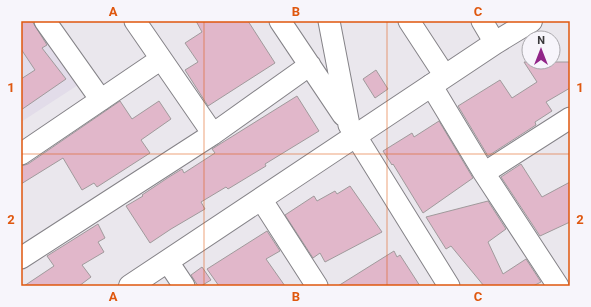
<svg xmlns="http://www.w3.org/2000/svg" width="591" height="307" viewBox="0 0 591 307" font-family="Roboto,sans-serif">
  <rect width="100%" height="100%" fill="#eae7ed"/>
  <path fill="#e2dce9" d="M21 21H35L78 85 21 122Z"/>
  <path fill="#e1b7ca" stroke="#a09a9c" d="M21 21H32L47 45 42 48 66 79 21 110V79L35 70 21 49Z
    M196 21H248L275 63 208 106 185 70 198 62 185 43 202 32Z
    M524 62H570V88L546 102 552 111 535 122 536 125 488 156 458 106 500 80 512 98 537 82Z
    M376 70 388 89 375 98 363 79Z
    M297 96 319 131 265 164 266 166 228 189 226 187 201 202 205 209 171 229 150 243 126 206 143 196 142 195 169 177 182 169 184 173 215 153 212 149Z
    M120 101 132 119 159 101 171 119 141 140 150 153 97 187 94 183 82 190 63 158 21 184V166L28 164Z
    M439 121 473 178 423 213 393 164 392 165 383 151 412 133 414 137Z
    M521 164 542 197 570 182V222L540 236 501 177Z
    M350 186 382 232 325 262 320 253 313 258 285 215 314 196 317 201 335 191 337 194Z
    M488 201 506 229 488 242 503 274 526 259 541 282 533 286H484L451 246 446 249 426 217Z
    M98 224 105 238 98 242 104 252 82 265 91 277 79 286H24L54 266 47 256Z
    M267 231 280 251 266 259 285 286H219L207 269Z
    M394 251 397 257 400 255 420 286H338Z
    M202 267 211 280 201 286H198L191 275Z"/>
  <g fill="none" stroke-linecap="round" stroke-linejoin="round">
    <defs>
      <path id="street" d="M45 21 101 100
        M135 21 213 134
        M280 21 343 115
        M329 21 349 125 449 286
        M409 21 445 76
        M482 21 495 43
        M431 85 484 173 558 286
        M21 154 161 59
        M484 173 570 118
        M261 199 317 286
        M21 258 213 134 310 65
        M168 262 184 286"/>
      <path id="secondary" d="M130 286 495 43 531 21"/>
    </defs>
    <use href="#street" stroke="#858388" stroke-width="23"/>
    <use href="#secondary" stroke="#858388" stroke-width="24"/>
    <use href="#street" stroke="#fff" stroke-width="21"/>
    <use href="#secondary" stroke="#fff" stroke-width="22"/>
  </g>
  <path fill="none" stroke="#df570e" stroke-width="1" stroke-opacity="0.55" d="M204 21V286M387 21V286M21 154H570"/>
  <rect width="591" height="307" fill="none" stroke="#f7f5fb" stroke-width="44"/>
  <g transform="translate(541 50)"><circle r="19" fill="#f7f5fb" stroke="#aba9ae"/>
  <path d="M0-3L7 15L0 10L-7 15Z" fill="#912588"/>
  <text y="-6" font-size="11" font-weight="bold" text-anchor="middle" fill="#39383a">N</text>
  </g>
  <rect x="22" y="22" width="547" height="263" fill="none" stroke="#df570e" stroke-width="1.5"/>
  <g font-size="13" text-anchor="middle" font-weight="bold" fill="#df570e">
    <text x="113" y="16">A</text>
    <text x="296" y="16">B</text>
    <text x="478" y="16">C</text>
    <text x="11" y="92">1</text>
    <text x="580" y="92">1</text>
    <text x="11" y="224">2</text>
    <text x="580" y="224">2</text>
    <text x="113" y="301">A</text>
    <text x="296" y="301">B</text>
    <text x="478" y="301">C</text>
  </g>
</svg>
